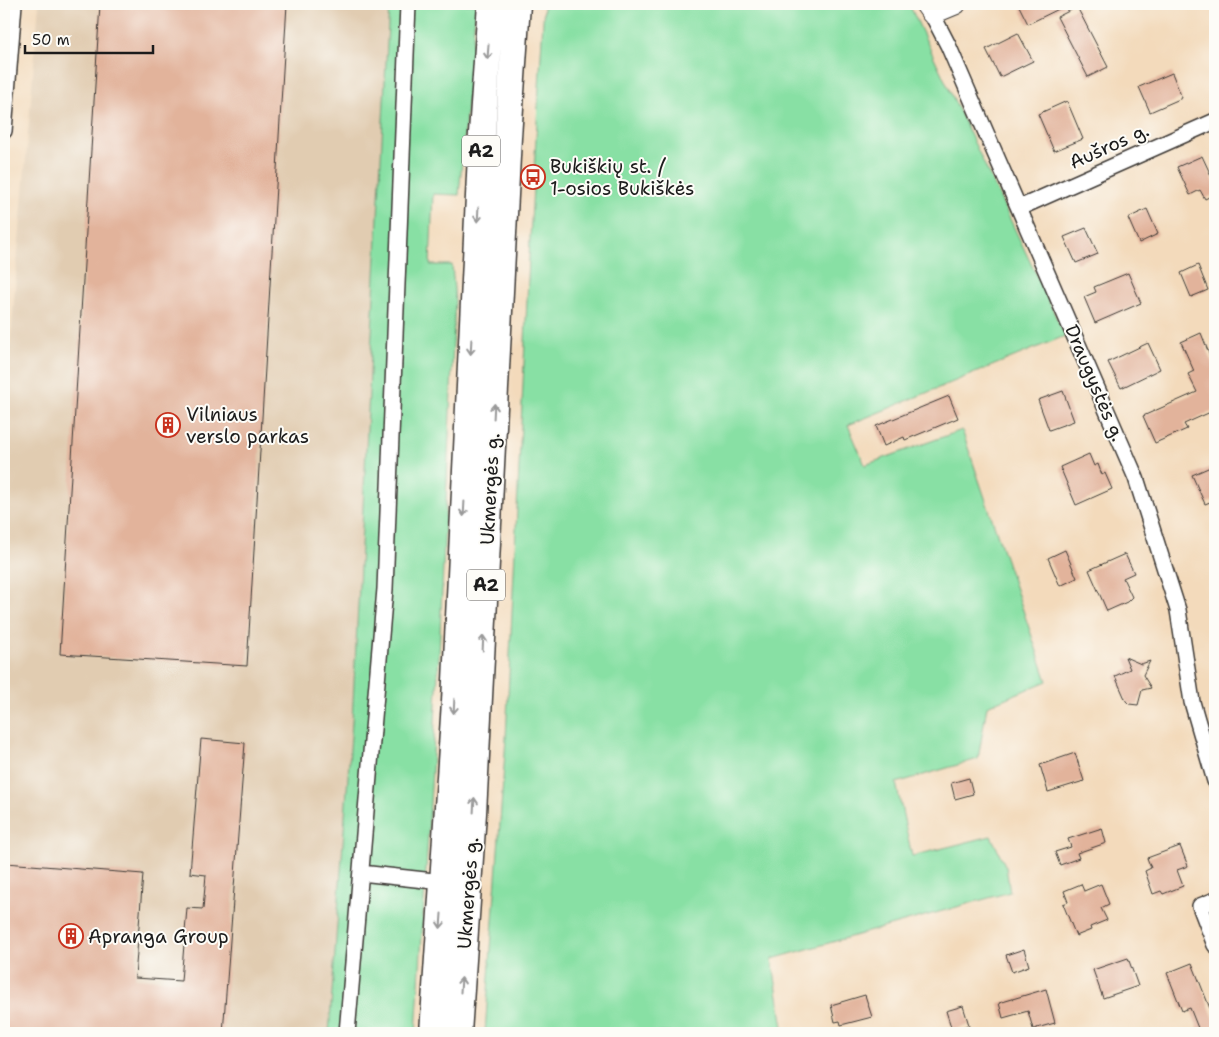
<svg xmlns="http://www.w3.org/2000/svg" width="1219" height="1037" viewBox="0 0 1219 1037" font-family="'Shantell Sans',sans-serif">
  <rect width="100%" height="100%" fill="#fdfcf7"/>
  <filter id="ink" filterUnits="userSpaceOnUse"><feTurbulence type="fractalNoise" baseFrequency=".02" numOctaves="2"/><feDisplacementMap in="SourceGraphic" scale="10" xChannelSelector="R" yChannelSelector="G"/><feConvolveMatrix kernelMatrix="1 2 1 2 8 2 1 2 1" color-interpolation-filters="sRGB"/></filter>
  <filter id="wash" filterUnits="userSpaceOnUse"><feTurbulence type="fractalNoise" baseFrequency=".0096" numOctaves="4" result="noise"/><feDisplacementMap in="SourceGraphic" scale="20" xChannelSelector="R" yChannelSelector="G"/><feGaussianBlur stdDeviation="1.12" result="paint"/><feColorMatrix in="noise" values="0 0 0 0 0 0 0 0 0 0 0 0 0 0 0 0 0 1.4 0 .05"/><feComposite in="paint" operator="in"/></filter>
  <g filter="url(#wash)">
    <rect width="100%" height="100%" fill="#f3dabb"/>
    <path fill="#e1ccb1" d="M39 4H389L352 722 329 1033H4V419Z"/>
    <path fill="#88e0a4" stroke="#527e60" d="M389 4H476L459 195 433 194 430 265H452L455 301 439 656 416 1033H329L352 722Z
      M544 4H909L1065 336 848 425 865 465 962 430 1047 681 987 706 978 759 896 783 912 856 991 836 1006 867 1010 892 772 959 784 1033H485L506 738 530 238Z"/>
    <g id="blocks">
      <path fill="#e2b39b" d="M100 4H287L247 666 60 654Z
        M1018 4H1069L1028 24Z
        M1077 7 1108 67 1088 77 1057 17Z
        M1018 33 1033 61 1000 77 986 49Z
        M1172 73 1182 98 1150 112 1139 87Z
        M1067 101 1083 139 1054 151 1038 114Z
        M1202 156 1215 184V194L1205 199 1200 190 1190 195 1177 167Z
        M1147 209 1158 234 1139 243 1128 218Z
        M1086 228 1098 254 1076 263 1064 237Z
        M1198 265 1208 290 1191 297 1181 273Z
        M1128 273 1141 303 1095 323 1084 297 1096 292 1094 287Z
        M1201 333 1215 369V410L1184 424 1187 429 1155 443 1143 416 1197 392 1188 374 1194 371 1181 342Z
        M1148 343 1160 369 1121 388 1108 362Z
        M1063 391 1074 421 1049 430 1038 400Z
        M949 396 958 418 905 440 904 437 884 446 876 426Z
        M1089 454 1094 466 1098 464 1102 475 1105 473 1112 489 1076 505 1060 467Z
        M1215 465V500L1205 504 1192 475Z
        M1065 550 1077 578 1060 586 1048 558Z
        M1125 554 1134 573 1123 578 1132 597 1127 602 1107 611 1089 570Z
        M1125 657 1141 664 1150 661 1143 675 1151 688 1142 690 1138 705 1129 704 1126 701 1115 676 1130 669Z
        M201 739 245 743 223 1033H4V894L6 863 143 874 135 978 181 981 187 908 203 909 206 875 190 873Z
        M1075 753 1084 781 1048 792 1040 765Z
        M969 778 973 794 955 799 951 783Z
        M1102 828 1106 843 1077 853 1079 858 1060 865 1055 852 1071 847 1068 839Z
        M1180 846 1188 866 1177 870 1183 886 1163 894 1161 891 1153 894 1145 871 1151 868 1147 858Z
        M1081 884 1084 891 1101 884 1109 904 1101 908 1107 920 1090 927 1091 930 1076 936 1063 904 1068 902 1064 891Z
        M1024 949 1029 966 1012 972 1006 955Z
        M1128 958 1138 986 1103 998 1093 970Z
        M1192 963 1215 1021V1033H1200L1190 1008 1182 1011 1167 973Z
        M1046 989 1055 1023 1033 1029 1028 1011 1003 1018 999 1003Z
        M865 995 872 1017 841 1025 840 1021 835 1022 831 1005Z
        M963 1006 969 1025 952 1030 946 1011Z"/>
    </g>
  </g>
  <g filter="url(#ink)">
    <use href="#blocks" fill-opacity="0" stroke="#3c3834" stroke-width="1"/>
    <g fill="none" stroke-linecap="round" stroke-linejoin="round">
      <defs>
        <path id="street" d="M932 14 948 45 1136 478 1178 610 1192 702 1215 781
          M4 131 14 4
          M1019 208 1215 121
          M361 873 443 882
          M1215 900 1200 906 1215 945
          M347 1033 385 589 408 4"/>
        <path id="secondary" d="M925 4 932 14 956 4"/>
        <path id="highway" d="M433 1033 455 702 482 133 491 4
          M458 1033 473 813 508 137 517 4"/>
      </defs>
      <use href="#street" stroke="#3c3834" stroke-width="18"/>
      <use href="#secondary" stroke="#3c3834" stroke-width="22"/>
      <use href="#highway" stroke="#3c3834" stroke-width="29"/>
      <use href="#street" stroke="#fff" stroke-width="15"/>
      <use href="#secondary" stroke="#fff" stroke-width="20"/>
      <use href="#highway" stroke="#fff" stroke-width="26"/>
    </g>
    <defs><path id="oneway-shaft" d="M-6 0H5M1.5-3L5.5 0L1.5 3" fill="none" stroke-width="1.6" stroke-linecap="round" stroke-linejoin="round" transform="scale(1.25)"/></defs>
    <g stroke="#999">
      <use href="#oneway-shaft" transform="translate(488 52) rotate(94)"/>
      <use href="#oneway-shaft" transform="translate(478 215) rotate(93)"/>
      <use href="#oneway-shaft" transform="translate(471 347) rotate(93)"/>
      <use href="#oneway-shaft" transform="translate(494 411) rotate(-87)"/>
      <use href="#oneway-shaft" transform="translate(464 509) rotate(93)"/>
      <use href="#oneway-shaft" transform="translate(483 643) rotate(-87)"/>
      <use href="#oneway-shaft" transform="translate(454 706) rotate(93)"/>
      <use href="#oneway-shaft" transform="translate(474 805) rotate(-87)"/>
      <use href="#oneway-shaft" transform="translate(441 921) rotate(94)"/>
      <use href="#oneway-shaft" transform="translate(461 985) rotate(-86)"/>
    </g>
  </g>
  <defs>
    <symbol id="bus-ring" viewBox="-11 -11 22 22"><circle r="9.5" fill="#fdfcf7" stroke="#c8321e" stroke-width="1.5"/><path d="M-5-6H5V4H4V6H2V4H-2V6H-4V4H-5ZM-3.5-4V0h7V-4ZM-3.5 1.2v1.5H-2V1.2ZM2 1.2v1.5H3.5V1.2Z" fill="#c8321e"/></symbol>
    <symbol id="building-ring" viewBox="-11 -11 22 22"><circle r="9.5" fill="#fdfcf7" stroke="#c8321e" stroke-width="1.5"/><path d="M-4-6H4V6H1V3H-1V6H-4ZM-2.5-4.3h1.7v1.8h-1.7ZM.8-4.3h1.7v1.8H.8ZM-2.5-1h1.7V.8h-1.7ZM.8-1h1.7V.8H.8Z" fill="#c8321e"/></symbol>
  </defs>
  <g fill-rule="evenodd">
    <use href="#bus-ring" x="519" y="163" width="28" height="28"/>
    <use href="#building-ring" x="154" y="411" width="28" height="28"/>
    <use href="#building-ring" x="57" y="922" width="28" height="28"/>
  </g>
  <g text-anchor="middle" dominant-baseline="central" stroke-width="4" stroke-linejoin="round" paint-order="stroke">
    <g fill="#fdfcf7" stroke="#605f5e" stroke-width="1">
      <rect x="462" y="135.5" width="38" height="31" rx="4"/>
      <rect x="467" y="569.5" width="38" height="31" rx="4"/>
    </g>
    <g font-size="18" font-weight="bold" fill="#1c1c1c">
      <text x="481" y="151">A2</text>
      <text x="486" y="585">A2</text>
    </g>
    <g font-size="19" fill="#1c1c1c" stroke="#fdfcf7">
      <text transform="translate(1109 146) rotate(-24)">Aušros g.</text>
      <text transform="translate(1095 383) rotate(67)">Draugystės g.</text>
      <text transform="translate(490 489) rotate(-87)">Ukmergės g.</text>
      <text transform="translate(468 893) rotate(-86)">Ukmergės g.</text>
    </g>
    <g font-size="19" fill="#1c1c1c" stroke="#fdfcf7" text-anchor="start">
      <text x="550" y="166">Bukiškių st. /<tspan x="550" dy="22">1-osios Bukiškės</tspan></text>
      <text x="186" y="414">Vilniaus<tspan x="186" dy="22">verslo parkas</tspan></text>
      <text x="88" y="936">Apranga Group</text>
    </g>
  </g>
  <rect width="1219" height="1037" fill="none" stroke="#fdfcf7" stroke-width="20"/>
  <path d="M25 45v8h128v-8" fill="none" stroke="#1c1c1c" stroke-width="2.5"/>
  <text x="32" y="45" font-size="15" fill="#1c1c1c" stroke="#fdfcf7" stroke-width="4" paint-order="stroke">50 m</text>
</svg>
